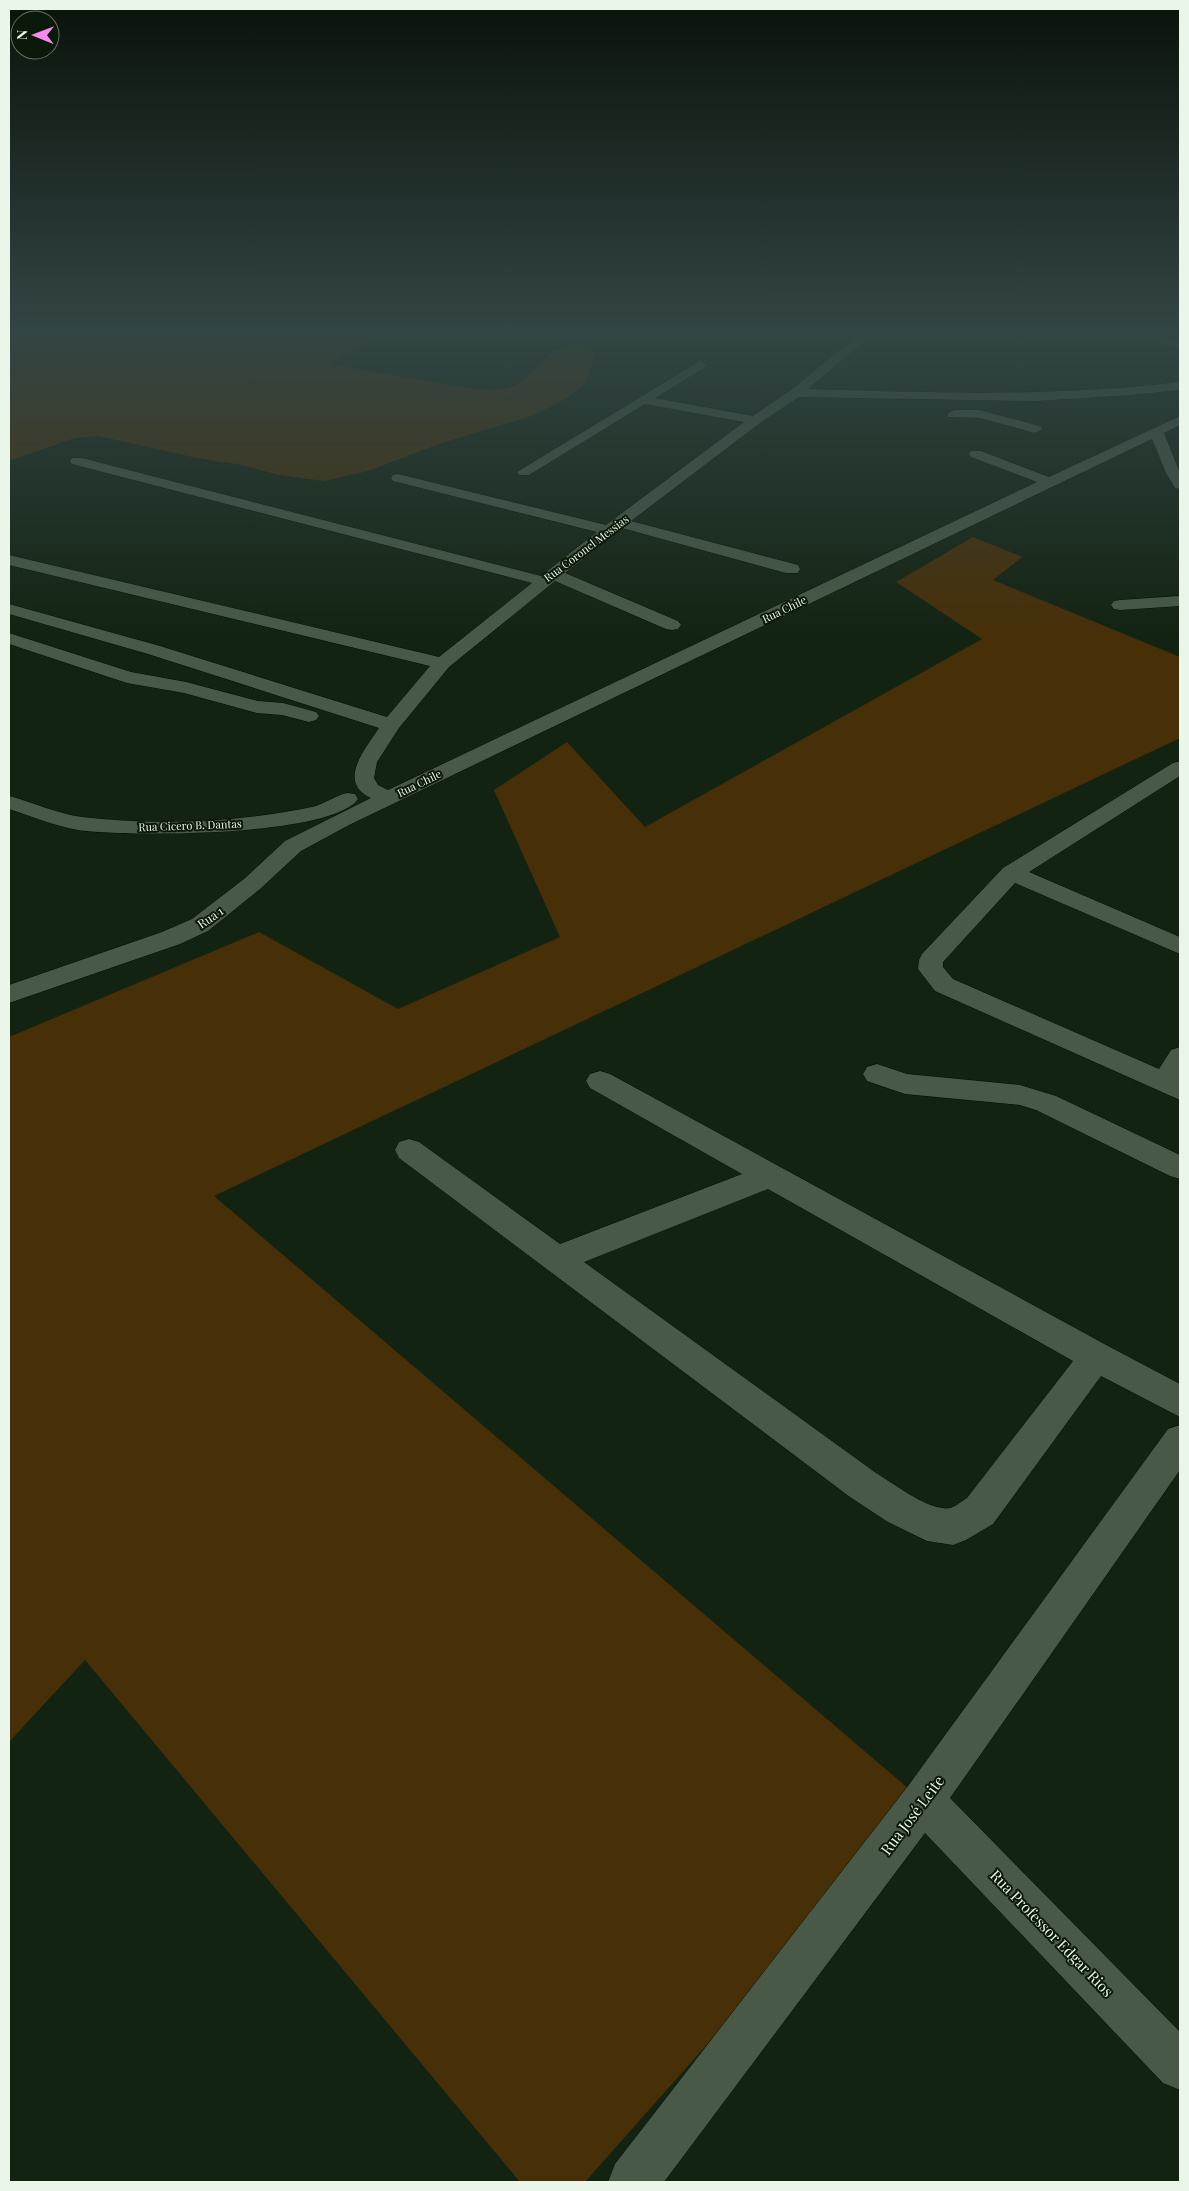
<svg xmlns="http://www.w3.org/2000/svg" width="1189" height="2191" viewBox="0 0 1189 2191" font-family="'Playfair Display',serif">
  <rect width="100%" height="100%" fill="#132312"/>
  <path fill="#472f08" d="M9 331H390L358 346 330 364 471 389C484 390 498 391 511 387 529 381 538 362 553 352 562 345 577 347 588 346L594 353 587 381 572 395 534 415 442 443 368 471 324 481 279 475 242 465 197 458 99 436 75 438 9 461Z
    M973 537 1022 557 993 580 1180 657V738L214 1196 923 1801 585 2182H520L85 1660 9 1742V1037L259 932 398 1009 560 937 494 790 567 742 645 827 982 639 896 582Z"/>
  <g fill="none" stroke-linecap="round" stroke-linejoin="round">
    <defs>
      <path id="minor" d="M863 331H876L808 389C932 393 1056 397 1180 382V390L1132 395 1036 401 799 397 760 423 631 521 798 565 800 569 798 573H786L622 528 565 573 678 621 681 625 678 629 672 630 666 629 555 581 449 667 399 728 377 762 374 778 378 785 388 790 1037 482 971 457 969 454 971 451H981L1049 477 1180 416V425L1164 433 1180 473V489L1175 488 1166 473 1152 439 349 825 301 851 260 889 208 931 180 944 9 1003V985L162 932 192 919 244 879 285 841 371 798C336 782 366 748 379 728L148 654 9 614V604L160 646 387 717 430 666 9 565V555L439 657 532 583 72 464 70 461 72 458H82L541 576 597 532 393 481 391 478 393 475 398 474 606 525 744 422 645 404 529 475H519L517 472 700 361 706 365 704 368 655 398 753 416 791 390Z
        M1131 331H1148L1180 342V349L1133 333Z
        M954 410H980L1040 426 1042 429 1035 433 980 418 949 417 947 414Z
        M1180 596V606L1120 610 1114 609 1111 605 1114 601 1120 600Z
        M9 633 131 672 186 682 258 701 283 703 316 712 319 716 316 720 309 722 282 715 257 713 184 693 127 683 9 644Z
        M1180 761V776L1029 872 1180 937V954L1015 883 943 962V967L953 979 1159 1069 1171 1050 1180 1047V1100L935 991 918 969 919 960 922 954 1003 868 1173 763Z
        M347 793 355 794 358 799C332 837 124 837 78 830 55 826 31 816 9 809V796C33 802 57 814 82 817 155 826 240 822 312 807 324 804 335 796 347 793Z
        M877 1064 907 1074 1020 1085 1056 1096 1180 1155V1179L1170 1176 1036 1110 1020 1105 905 1094 867 1081 863 1074 867 1067Z
        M600 1071 610 1074 1108 1346 1180 1384V1417L1101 1376 993 1524 966 1540 953 1545 927 1541 888 1522 850 1497 399 1158 395 1150 399 1142 409 1139 419 1142 560 1244 742 1174 590 1088 586 1081 590 1074ZM768 1189 1073 1361 967 1498C962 1501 955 1507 950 1508 930 1512 893 1483 876 1473L584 1262Z
        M1180 1425V1470L950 1798 1180 2032V2090L1163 2083 925 1833 664 2182H608L615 2164 908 1786 1168 1429Z"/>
    </defs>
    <use href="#minor" stroke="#010c01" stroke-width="1"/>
    <use href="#minor" fill="#485a47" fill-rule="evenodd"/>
  </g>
  <linearGradient id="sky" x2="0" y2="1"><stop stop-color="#0a130a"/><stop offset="0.52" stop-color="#334544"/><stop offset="1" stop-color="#334544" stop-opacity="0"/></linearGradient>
  <rect width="1189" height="638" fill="url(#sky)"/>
  <g text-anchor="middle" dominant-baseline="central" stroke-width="4" stroke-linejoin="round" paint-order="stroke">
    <g font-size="11" fill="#ebf6ea" stroke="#0a1909">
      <text transform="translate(586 548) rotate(-37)">Rua Coronel Messias</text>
      <text transform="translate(784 609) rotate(-26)">Rua Chile</text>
      <text transform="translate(419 783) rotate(-26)">Rua Chile</text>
      <text transform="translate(190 825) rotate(-2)">Rua Cicero B. Dantas</text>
    </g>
    <g font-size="12" fill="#ebf6ea" stroke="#0a1909">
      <text transform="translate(210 917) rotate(-34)">Rua 1</text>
    </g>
    <g font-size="15" fill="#ebf6ea" stroke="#0a1909">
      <text transform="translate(912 1815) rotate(-53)">Rua José Leite</text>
      <text transform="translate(1052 1933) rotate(46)">Rua Professor Edgar Rios</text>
    </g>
  </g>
  <rect width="1189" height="2191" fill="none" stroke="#ebf6ea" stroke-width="20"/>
  <g transform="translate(35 35) rotate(271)"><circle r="24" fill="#0a1909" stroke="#647163"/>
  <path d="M0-4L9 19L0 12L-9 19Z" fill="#f788ec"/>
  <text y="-8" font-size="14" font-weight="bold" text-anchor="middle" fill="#ebf6ea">N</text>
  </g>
</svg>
